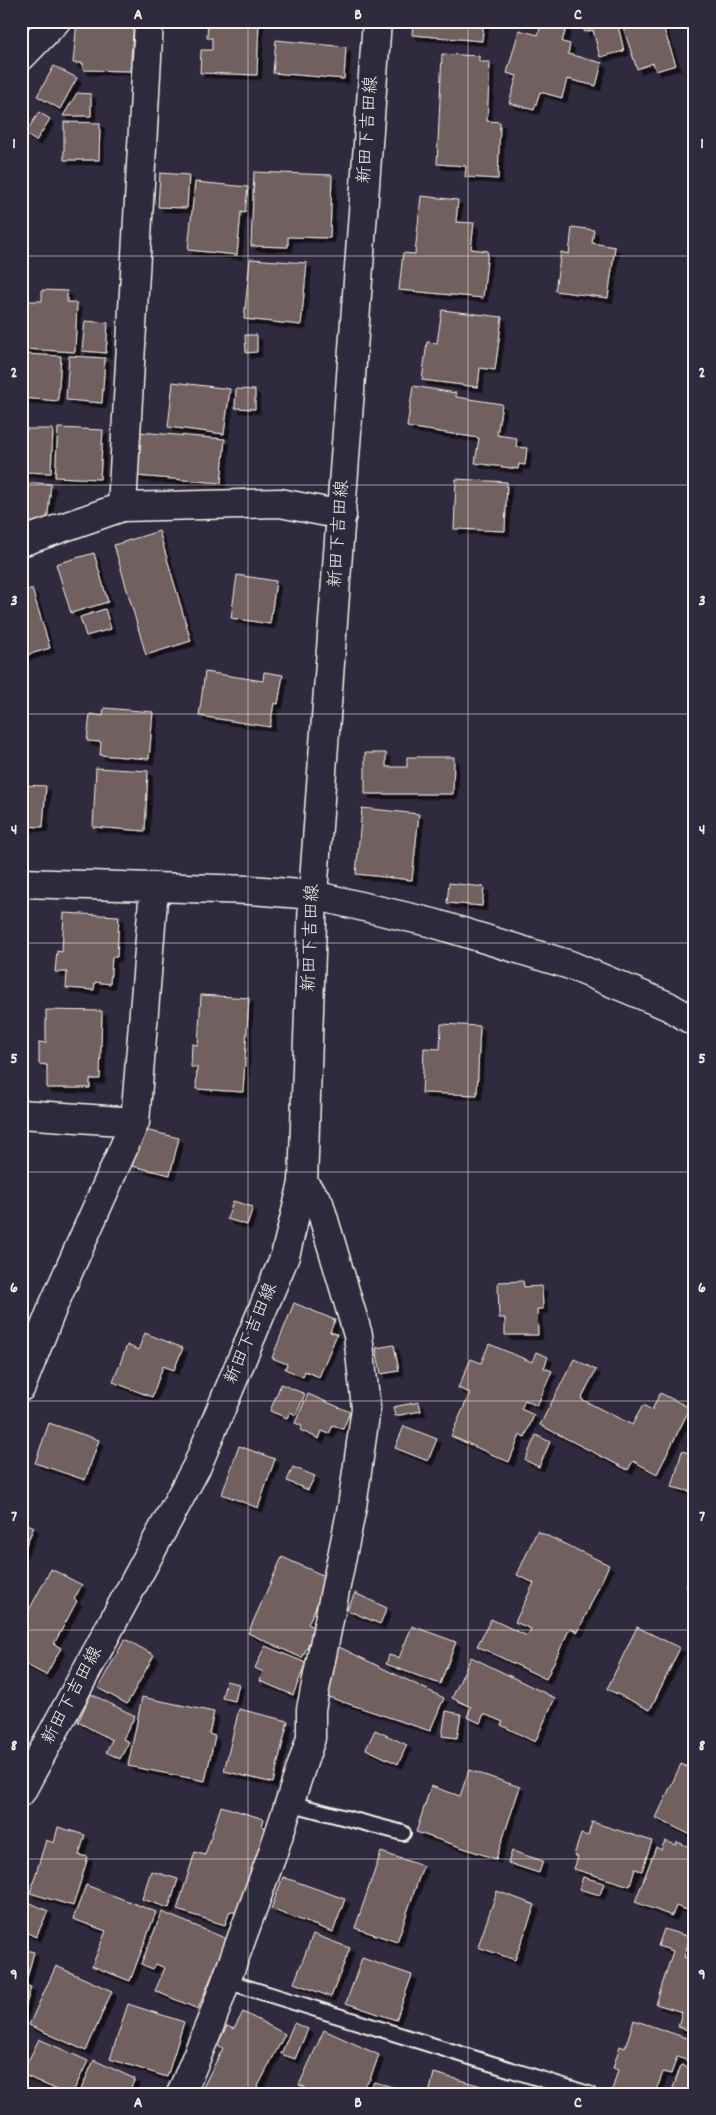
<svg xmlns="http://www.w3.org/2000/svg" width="716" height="2115" viewBox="0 0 716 2115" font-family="Dekko,'Klee One',sans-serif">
  <defs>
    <filter id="shadow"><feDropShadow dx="4.5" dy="4.5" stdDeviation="0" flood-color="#0009"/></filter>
  </defs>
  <rect width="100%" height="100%" fill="#2f2a3d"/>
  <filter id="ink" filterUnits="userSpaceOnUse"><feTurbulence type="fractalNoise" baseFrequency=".02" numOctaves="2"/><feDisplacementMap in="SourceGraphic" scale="10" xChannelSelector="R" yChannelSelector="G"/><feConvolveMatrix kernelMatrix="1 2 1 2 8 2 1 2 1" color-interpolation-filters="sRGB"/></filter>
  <g filter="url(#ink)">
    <path fill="#725f5f" stroke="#f4f1e8" filter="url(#shadow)" d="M77 21H134L130 71 83 70V63H73Z
      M208 21H259L257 75 200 73 201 50H212V38H207Z
      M413 21H484L482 41 412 35Z
      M542 21H553L567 25 562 42 570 44 568 54 602 63 596 86 567 79 562 98 540 92 534 110 509 103 517 76 507 73 519 30 538 35Z
      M578 21H617L624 51 600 57 593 30 585 32Z
      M621 21H661L676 65 656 71 653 63 637 69Z
      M276 40 346 47 344 79 273 73Z
      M442 54 479 56V62H490L487 121 500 122 498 179 465 177 466 166 437 164Z
      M54 66 77 78 60 109 37 96Z
      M77 93 91 94V116H63Z
      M39 112 50 119 36 141 25 134Z
      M64 122 100 123 99 160H64Z
      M254 172 332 175 330 238 288 237V247L251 246Z
      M160 173 189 175 187 208 158 207Z
      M195 182 248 187 245 213 241 212 237 255 188 250Z
      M421 196 458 200 456 222 474 223 471 249 488 251 483 298 399 290 403 253 415 254Z
      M572 227 594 230 592 243 615 247 608 298 555 291 561 252 569 254Z
      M250 259 307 263 301 325 244 319Z
      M42 290 67 291V302L77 303 75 352 25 349 27 301H42Z
      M442 310 502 317 495 370 480 368 478 387 422 380 427 342 437 343Z
      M85 321 108 323 106 353 82 351Z
      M245 335H257V352L246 353Z
      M25 354 61 356 58 401 22 398Z
      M69 356 105 358 102 403 66 400Z
      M173 382 230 389 224 434 168 427Z
      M413 386 456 393V397L502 404 497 435 517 438 516 447 527 448 525 465 519 464 518 469 475 463 479 438 407 427Z
      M236 389 255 390V409L235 408Z
      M58 428 103 430 100 479 55 477Z
      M21 429H53L51 473 21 472Z
      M139 432 225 439 221 483 136 476Z
      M456 479 507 482 505 531 454 529Z
      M21 482 51 484 47 524 21 522Z
      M159 531 191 641 146 655 114 545Z
      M94 553 108 602 71 613 56 564Z
      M237 575 276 581 270 624 231 618Z
      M32 589 50 648 21 657V592Z
      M105 609 111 629 86 636 80 617Z
      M205 672 263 681 264 672 283 675 278 704 274 703 270 727 199 716Z
      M104 708 153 712 149 759 100 755 101 742 87 741 90 714 103 716Z
      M365 753H386V767H407V757H454L453 794H365Z
      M96 768 148 771 145 831 93 827Z
      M21 785 46 786 43 827 21 826Z
      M362 808 419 814 412 880 356 874Z
      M449 883 484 887 482 906 447 903Z
      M64 913 119 916 117 957H112L110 984 95 982 94 990 66 988 67 972H55L57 951 62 952Z
      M201 995 249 998 243 1092 196 1089 197 1067H191L192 1044 198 1045Z
      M46 1010 102 1011 100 1079H90V1088H47V1065L39 1064V1042L46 1043Z
      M441 1024 480 1026 477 1095 422 1093 424 1048 440 1049Z
      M141 1129 179 1138 170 1175 132 1166Z
      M233 1201 253 1207 247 1225 227 1219Z
      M523 1281 524 1287 542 1286 543 1309H537L538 1335H505V1318H499L498 1282Z
      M294 1303 335 1320 330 1332 337 1334 319 1377 305 1371 303 1377 285 1369 287 1364 272 1358Z
      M145 1333 183 1348 174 1370 163 1366 152 1397 113 1382 127 1345 138 1350Z
      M489 1344 532 1362 536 1352 548 1357 544 1368 552 1371 537 1406 525 1400 521 1409 534 1415 525 1437 520 1435 509 1462 451 1436 470 1393 458 1388 471 1359 481 1363Z
      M394 1345 399 1371 381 1374 376 1348Z
      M574 1359 596 1370 581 1399 632 1425 643 1405 652 1410 660 1393 690 1408 657 1474 633 1461 628 1470 540 1425Z
      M281 1384 305 1394 296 1415 290 1412 287 1418 270 1411Z
      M308 1394 350 1412 343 1429 333 1425 329 1434 322 1431 319 1439 300 1430 302 1426 295 1423Z
      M419 1402 421 1411 395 1416 393 1407Z
      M49 1423 99 1440 85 1480 35 1463Z
      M404 1426 437 1439 428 1461 395 1448Z
      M536 1435 550 1442 539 1467 525 1460Z
      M239 1446 275 1459 258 1508 222 1494Z
      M682 1451 695 1455V1493L672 1487Z
      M293 1467 315 1476 308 1490 287 1481Z
      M21 1521 34 1527 21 1556Z
      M537 1531 609 1565 578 1632 570 1628 546 1679 477 1646 491 1619 527 1636 531 1629 515 1622 534 1583 517 1575Z
      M282 1557 329 1578 308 1624 316 1628 302 1658 248 1633Z
      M695 1568V1591L686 1586Z
      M51 1569 82 1585 74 1599 77 1601 54 1644 61 1648 46 1675 21 1662V1625Z
      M355 1593 387 1608 380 1624 347 1610Z
      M412 1626 456 1642 440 1684 386 1664 389 1655 399 1658Z
      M637 1627 680 1648 650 1710 607 1689Z
      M125 1639 154 1655 127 1704 98 1688Z
      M265 1646 306 1663 293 1695 260 1681 263 1672 255 1668Z
      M337 1646 444 1698 430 1731 328 1697Z
      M471 1657 555 1698 535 1742 501 1725 503 1722 484 1714 480 1723 467 1717 471 1707 452 1698Z
      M226 1681 239 1684 235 1701 222 1698Z
      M91 1694 135 1716 123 1739 129 1742 120 1759 106 1752 112 1740 78 1722Z
      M142 1697 214 1712 209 1734 215 1736 205 1781 128 1766Z
      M239 1709 288 1721 273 1783 224 1771Z
      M446 1711 461 1714 457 1738 442 1736Z
      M375 1730 407 1745 398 1764 366 1749Z
      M681 1764 695 1771V1837L656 1818Z
      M469 1770 520 1787 496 1859 416 1832 431 1786 460 1796Z
      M221 1806 264 1819 262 1826 267 1828 240 1914 230 1911 225 1925 177 1910 195 1852 205 1855Z
      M592 1822 652 1841 642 1871 635 1869 630 1886 574 1869 578 1857 574 1855 581 1834 588 1836Z
      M58 1827 85 1835 79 1855 88 1857 73 1906 30 1893 46 1840 54 1843Z
      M665 1841 676 1845 677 1842 695 1849 692 1859 695 1860V1890L687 1910 676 1906 672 1916 635 1902 656 1847 661 1850Z
      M512 1851 543 1861 539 1873 508 1863Z
      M381 1852 423 1866 397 1942 355 1928Z
      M151 1871 178 1879 169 1908 142 1899Z
      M283 1877 345 1899 333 1932 271 1909Z
      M583 1877 604 1883 600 1895 579 1889Z
      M86 1885 156 1912 130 1981 92 1966 106 1931 73 1919Z
      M497 1891 535 1905 515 1960 478 1947Z
      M22 1899 48 1911 36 1937 21 1930Z
      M162 1912 227 1939 198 2009 155 1991 165 1968 156 1964 153 1969 141 1964Z
      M664 1929 690 1937 684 1957 695 1960V2032L678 2027 682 2012 656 2004 673 1951 658 1946Z
      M313 1934 350 1948 331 1997 294 1983Z
      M21 1949 34 1952 25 1985 31 1987 21 2022Z
      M362 1958 412 1975 396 2020 346 2003Z
      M56 1966 112 1991 86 2051 29 2025Z
      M128 2004 184 2022 167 2077 110 2059Z
      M243 2012 285 2034 254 2094H206L201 2091 223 2048 217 2045 227 2026 234 2029Z
      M634 2020 695 2041V2063L677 2057 671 2074 663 2072 655 2094H611L618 2070 613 2068 620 2046 625 2048Z
      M294 2023 308 2029 295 2059 281 2054Z
      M324 2030 379 2055 370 2079 358 2093 302 2094 305 2087 299 2085Z
      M39 2039 88 2061 72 2094H66L22 2074Z
      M94 2060 135 2079 130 2089 141 2094H79Z
      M681 2065 695 2070V2094H671Z
      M434 2073 489 2088 487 2094H429Z
      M374 2082 411 2092 410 2094H367Z"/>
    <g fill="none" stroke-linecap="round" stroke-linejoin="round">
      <defs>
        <path id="lane" d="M289 1803 403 1833
          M226 1981 589 2094"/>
        <path id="street" d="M21 57 56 21
          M122 507 149 21
          M21 542 122 507 280 503 342 515
          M21 883 251 890 313 895 433 923 570 965 668 1006 695 1022
          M21 1114 135 1122
          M21 1387 54 1304 135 1122 154 888
          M181 2094 211 2022 271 1858 311 1738V1709L352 1507 366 1408 358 1335 319 1203 303 1183"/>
        <path id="secondary" d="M21 1792 197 1466 285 1256 303 1183 313 895 377 21"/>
      </defs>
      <use href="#lane" stroke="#f4f1e8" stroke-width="18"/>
      <use href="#street" stroke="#f4f1e8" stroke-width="31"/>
      <use href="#secondary" stroke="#f4f1e8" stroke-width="31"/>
      <use href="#lane" stroke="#2f2a3d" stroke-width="14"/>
      <use href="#street" stroke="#2f2a3d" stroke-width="28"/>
      <use href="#secondary" stroke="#2f2a3d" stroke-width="28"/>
    </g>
  </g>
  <path fill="none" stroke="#f4f1e8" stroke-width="1" stroke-opacity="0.55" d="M248 21V2094M468 21V2094M21 256H695M21 485H695M21 714H695M21 943H695M21 1172H695M21 1401H695M21 1630H695M21 1859H695"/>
  <g text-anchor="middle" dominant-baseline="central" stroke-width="4.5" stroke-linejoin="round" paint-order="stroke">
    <g font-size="18" fill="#f4f1e8" stroke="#2f2a3d">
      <text transform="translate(369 130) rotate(-86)">新田下吉田線</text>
      <text transform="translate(340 534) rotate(-86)">新田下吉田線</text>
      <text transform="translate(312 938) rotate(-88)">新田下吉田線</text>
      <text transform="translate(252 1334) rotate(-67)">新田下吉田線</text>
      <text transform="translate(73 1696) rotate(-62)">新田下吉田線</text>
    </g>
  </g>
  <rect width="716" height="2115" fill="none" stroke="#2f2a3d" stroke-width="55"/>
  <rect x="28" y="28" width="660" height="2060" fill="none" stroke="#f4f1e8" stroke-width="2"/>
  <g font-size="16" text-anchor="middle" font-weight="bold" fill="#f4f1e8">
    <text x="138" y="19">A</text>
    <text x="358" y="19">B</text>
    <text x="578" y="19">C</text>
    <text x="14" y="148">1</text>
    <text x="702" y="148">1</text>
    <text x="14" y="377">2</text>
    <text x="702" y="377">2</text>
    <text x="14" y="605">3</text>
    <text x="702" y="605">3</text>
    <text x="14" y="834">4</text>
    <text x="702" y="834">4</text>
    <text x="14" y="1063">5</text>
    <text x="702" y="1063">5</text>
    <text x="14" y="1292">6</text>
    <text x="702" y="1292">6</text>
    <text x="14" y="1521">7</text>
    <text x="702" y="1521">7</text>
    <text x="14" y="1750">8</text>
    <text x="702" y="1750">8</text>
    <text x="14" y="1979">9</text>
    <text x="702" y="1979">9</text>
    <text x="138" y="2107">A</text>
    <text x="358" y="2107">B</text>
    <text x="578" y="2107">C</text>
  </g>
</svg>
